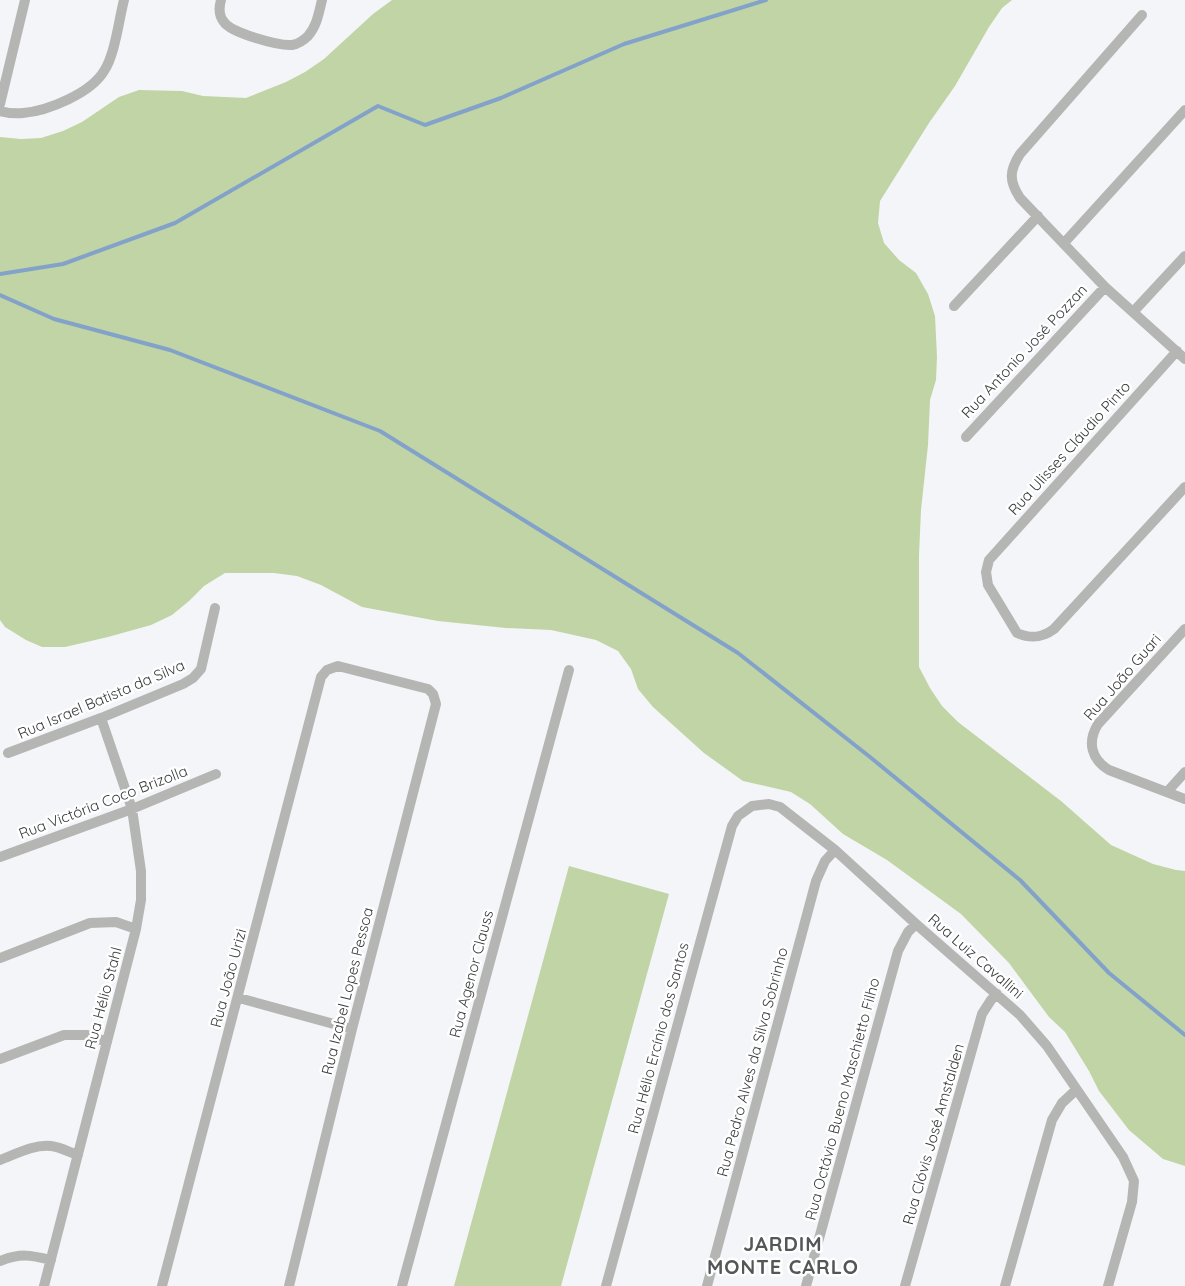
<svg xmlns="http://www.w3.org/2000/svg" width="1185" height="1286" viewBox="0 0 1185 1286" font-family="Quicksand,sans-serif">
  <rect width="100%" height="100%" fill="#f3f5f8"/>
  <path fill="#c1d4a5" d="M392 0H1012L1002 8 989 27 955 86 929 123 880 201 878 223 884 243 899 260 916 273 928 294 935 316 937 357 936 380 930 400 928 445 921 510 919 555V667L930 688 942 706 958 722 1061 801 1111 845 1153 864 1176 870 1185 871V1166L1163 1159 1129 1130 1099 1091 1089 1071 1065 1032 1049 1017 1009 963 961 914 887 860 843 834 810 804 791 792 743 781 704 753 653 707 638 689 631 669 618 651 596 640 551 630 506 628 438 621 362 607 321 585 297 576 274 573H225L204 586 189 601 172 615 151 625 108 637 65 647H42L26 640 5 627 0 620V137L21 139 41 138 63 131 82 122 119 97 139 90 182 91 203 96 246 98 286 82 305 72 324 59 373 14Z
    M569 866 669 894 561 1286H454Z"/>
  <g fill="none" stroke-linecap="round" stroke-linejoin="round">
    <path stroke="#83a2c9" stroke-width="4" d="M0 274 63 264 175 223 378 106 425 125 501 98 624 44 766 0
      M0 295 54 319 170 350 380 431 738 653 870 757 1020 880 1109 973 1185 1035"/>
    <path stroke="#b5b5b3" stroke-width="10" d="M221 0C219 7 219 16 224 22 231 33 279 46 292 45 298 44 304 40 308 36 317 26 319 12 322 0
      M1142 15 1020 154C1009 171 1009 181 1020 198L1105 287 1185 359
      M0 104 25 0
      M0 111C8 113 15 114 23 113 48 111 91 93 104 71 115 55 119 19 124 0
      M1064 243 1185 110
      M954 306 1038 216
      M1134 311 1185 256
      M1177 351 989 560 986 572 988 585 1017 633C1031 639 1042 638 1054 629L1185 487
      M966 437 1105 287
      M1185 629 1098 724C1087 742 1091 759 1109 770L1185 799
      M8 753 101 718 183 684 193 678 201 669 215 608
      M1167 792 1185 772
      M0 857 132 809 216 774
      M0 958 90 923 116 922 136 929
      M239 998 352 1029
      M0 1059 64 1035H87L107 1042
      M0 1160C16 1154 34 1144 51 1146 60 1147 69 1152 78 1155
      M0 1261C21 1253 30 1255 51 1260
      M44 1286 136 929 141 900V871L132 809 101 718
      M162 1286 321 677 327 670 338 666 428 689 433 694 436 704 352 1029 289 1286
      M402 1286 569 670
      M606 1286 732 826 738 816 752 806 769 804 780 807 835 850 916 924 1020 1015 1047 1046 1123 1157 1134 1181 1132 1202 1108 1286
      M707 1286 816 881 825 861 835 850
      M806 1286 898 951 908 932 916 924
      M905 1286 982 1014 991 1000 997 994
      M1005 1286 1052 1120 1062 1103 1076 1090"/>
  </g>
  <g text-anchor="middle" dominant-baseline="central" stroke-width="5" stroke-linejoin="round" paint-order="stroke">
    <g font-size="15" fill="#38393a" stroke="#fff">
      <text transform="translate(1024 351) rotate(-47)">Rua Antonio José Pozzan</text>
      <text transform="translate(1069 448) rotate(-48)">Rua Ulisses Cláudio Pinto</text>
      <text transform="translate(1122 677) rotate(-49)">Rua João Guari</text>
      <text transform="translate(101 699) rotate(-23)">Rua Israel Batista da Silva</text>
      <text transform="translate(103 802) rotate(-21)">Rua Victória Coco Brizolla</text>
      <text transform="translate(976 956) rotate(41)">Rua Luiz Cavallini</text>
      <text transform="translate(471 974) rotate(-75)">Rua Agenor Clauss</text>
      <text transform="translate(228 978) rotate(-75)">Rua João Urizi</text>
      <text transform="translate(347 991) rotate(-76)">Rua Izabel Lopes Pessoa</text>
      <text transform="translate(103 998) rotate(-75)">Rua Hélio Stahl</text>
      <text transform="translate(658 1038) rotate(-75)">Rua Hélio Ercínio dos Santos</text>
      <text transform="translate(752 1062) rotate(-75)">Rua Pedro Alves da Silva Sobrinho</text>
      <text transform="translate(842 1099) rotate(-75)">Rua Octávio Bueno Maschietto Filho</text>
      <text transform="translate(933 1134) rotate(-74)">Rua Clóvis José Amstalden</text>
    </g>
    <g font-size="20" font-weight="bold" letter-spacing="1" fill="#545658" stroke="#fff">
      <text x="783" y="1243">JARDIM<tspan x="783" dy="23">MONTE CARLO</tspan></text>
    </g>
  </g>
</svg>
